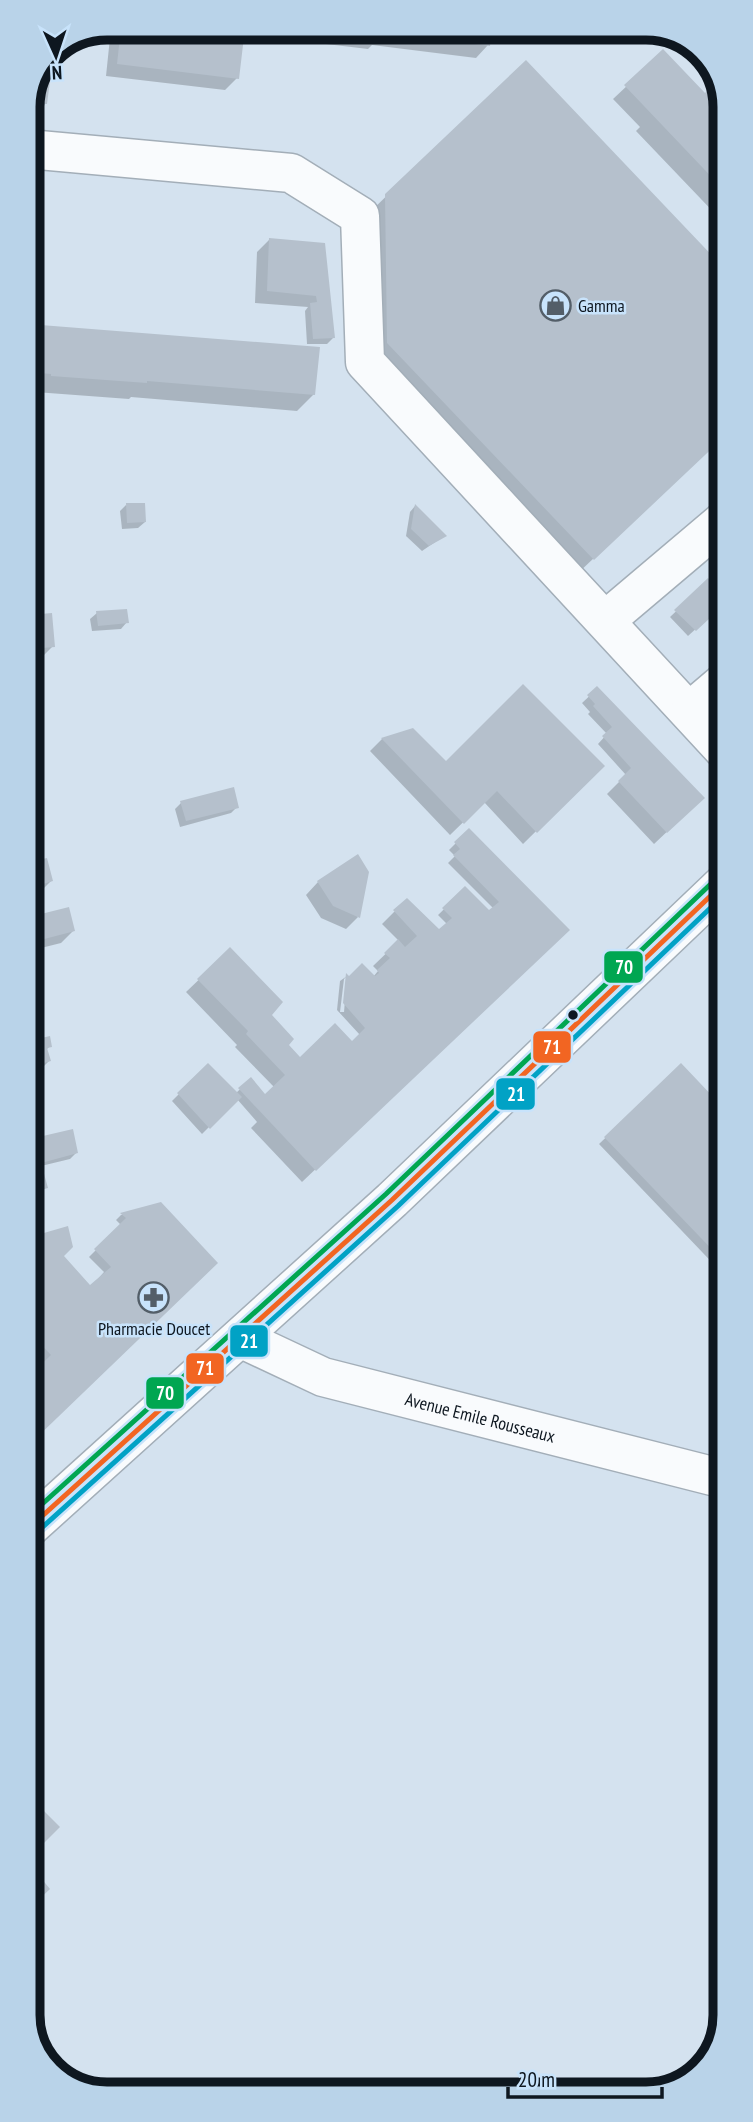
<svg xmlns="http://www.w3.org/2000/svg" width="753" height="2122" viewBox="0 0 753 2122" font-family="'PT Sans Narrow',sans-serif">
  <rect width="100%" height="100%" fill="#d4e2ef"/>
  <path fill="#0003" d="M111 28H243L237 78 225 90 106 76Z
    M284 28H490L488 45 476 58 372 45 368 49 284 39Z
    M593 28H637L634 31 591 39Z
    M97 32 89 40 81 39Z
    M660 32 677 39 661 41Z
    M52 51 46 103 28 119V103Z
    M663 52 705 95 716 85 722 92V221L636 131 640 127 613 99Z
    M525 62 722 269 723 436 576 575 372 360 370 212Z
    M269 240 324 244 333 338 327 344H307L305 311 308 307 255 303 257 252Z
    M28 326 314 394 297 411 131 397 129 399 35 392 36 390 29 389Z
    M126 505 145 522 138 528 122 529 120 511Z
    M415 506 444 536 422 551 406 536 410 512Z
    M708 581 723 604 688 636 670 617Z
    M97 613 127 622 121 629 92 631 90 619Z
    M50 615 53 646 41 658 29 659V616Z
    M597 689 690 810 654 844 607 794 626 775 598 744 607 734 588 714 590 712 582 703Z
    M413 730 446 763 602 766 523 844 484 802 450 835 370 751 382 739Z
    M181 803 237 807 231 813 180 827 175 809Z
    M469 830 555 942 302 1182 251 1128 257 1122 237 1099 202 1134 172 1101 208 1065 236 1093 250 1080 264 1096 274 1087 235 1047 237 1045 186 992 230 950 286 1045 300 1059 352 1043 360 1035 337 1010 340 981 347 976 344 979 340 1012H344L347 977H373L378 971 373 966 399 941 382 924 394 912 407 900 438 933 447 924 438 915 465 889 487 911 494 909 448 863 455 856 449 850Z
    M29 864 51 881 39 893 29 898Z
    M318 882 358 917 346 929 321 918 306 895Z
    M29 919 73 931 61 943 29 951Z
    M29 1043 50 1046 46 1050 49 1061 43 1067 29 1070Z
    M681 1066 717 1103 724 1097V1275L599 1144Z
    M33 1089 40 1113 30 1120V1090Z
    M72 1131 77 1152 70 1159 41 1166 46 1187 40 1194 30 1197V1142Z
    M160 1204 185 1292 30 1442V1376L40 1367 30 1357V1239L66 1228 61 1256 90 1288 104 1272 89 1257 121 1225 116 1220 121 1215Z"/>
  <path fill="#b5c0cc" d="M121 28H245L239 79 117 64Z
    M355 28H492L490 46Z
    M663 49 705 93 716 82 722 89V188L624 85Z
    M54 50 47 104 28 102 52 51Z
    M526 60 722 266 723 438 594 560 387 343 385 194Z
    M269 238 325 243 335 338 313 339 310 303 317 302 316 296 267 291Z
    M28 324 320 347 315 395 147 381V383L51 376V374L29 372Z
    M126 503H145L146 522 127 523Z
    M415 504 447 536 429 546 411 529Z
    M708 578 723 594V606L696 631 674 610Z
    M127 609 129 623 98 626 96 611Z
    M52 613 55 647 29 649V615Z
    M523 684 605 766 537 833 497 791 464 824 381 738 413 728 446 761Z
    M597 686 705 798 667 833 618 781 631 768 602 736 612 727 593 706 595 704 587 695Z
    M234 787 239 808 186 821 180 801Z
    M469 828 570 930 316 1171 238 1088 251 1077 265 1094 285 1075 246 1034 248 1031 197 979 230 947 283 1002 272 1015 294 1039 289 1045 300 1057 335 1023 352 1041 365 1028 343 1003 346 973 349 976 362 963 375 976 379 973 377 970 390 958 384 953 398 939 405 947 417 936 393 910 407 898 439 929 452 918 442 908 465 886 489 910 499 902 453 855 460 849 454 842Z
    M358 854 369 872 360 918 333 906 317 881Z
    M47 858 53 881 36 886 38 891 29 894V862Z
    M69 907 75 931 29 943V917Z
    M50 1036 52 1047 47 1048 51 1061 29 1067V1041Z
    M208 1063 242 1097 210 1129 177 1093Z
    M681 1063 717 1101 724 1094V1262L604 1137Z
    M35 1087 41 1113 30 1116V1088Z
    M73 1129 78 1153 41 1163 48 1188 30 1193V1139Z
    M161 1202 218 1263 30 1444V1375L51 1355 30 1333V1276L33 1272 30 1268V1237L68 1226 73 1247 64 1256 90 1285 111 1267 94 1249 126 1218 120 1213Z
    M30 1797 60 1827 31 1856V1816Z
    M31 1866 50 1889 31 1907Z"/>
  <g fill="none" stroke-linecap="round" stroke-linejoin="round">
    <defs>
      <g id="minor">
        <path d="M28 149 291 173 360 216 365 362 723 749"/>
        <path d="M606 620 723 521"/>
        <path d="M690 711 723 683"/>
        <path id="s1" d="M240 1338 323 1377 724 1479"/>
      </g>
      <path id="major" d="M30 1527 392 1200 723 884"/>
    </defs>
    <use href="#minor" stroke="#a3aeb8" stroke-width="41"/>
    <use href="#major" stroke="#a3aeb8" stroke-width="41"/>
    <use href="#minor" stroke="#f9fbfd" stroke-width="38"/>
    <use href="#major" stroke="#f9fbfd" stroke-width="38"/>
    <defs>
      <path id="bus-1" d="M30 1527 392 1200 723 884"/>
      <path id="bus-2" d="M36 1533 398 1206 723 896"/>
      <path id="bus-3" d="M30 1515 386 1194 717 878"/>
    </defs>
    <use href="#bus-1" stroke="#c8e3fb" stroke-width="10"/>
    <use href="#bus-2" stroke="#c8e3fb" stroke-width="10"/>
    <use href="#bus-3" stroke="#c8e3fb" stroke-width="10"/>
    <use href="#bus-1" stroke="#f26522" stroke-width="5"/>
    <use href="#bus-2" stroke="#01a2c5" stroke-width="5"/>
    <use href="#bus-3" stroke="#00a651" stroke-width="5"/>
  </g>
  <defs>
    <symbol id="shop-ring" viewBox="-11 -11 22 22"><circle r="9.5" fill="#c8e3fb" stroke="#535e68" stroke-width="1.5"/><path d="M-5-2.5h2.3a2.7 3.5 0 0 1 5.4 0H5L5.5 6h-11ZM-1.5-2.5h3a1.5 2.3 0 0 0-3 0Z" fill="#535e68"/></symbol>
    <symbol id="pharmacy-ring" viewBox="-11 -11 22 22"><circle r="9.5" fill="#c8e3fb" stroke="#535e68" stroke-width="1.5"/><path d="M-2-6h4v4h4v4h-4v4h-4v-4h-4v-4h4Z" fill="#535e68"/></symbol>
  </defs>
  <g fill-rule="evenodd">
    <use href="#shop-ring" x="538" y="288" width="35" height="35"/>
    <use href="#pharmacy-ring" x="136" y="1280" width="35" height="35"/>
  </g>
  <circle fill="#0e1720" stroke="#c8e3fb" stroke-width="2.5" cx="573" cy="1015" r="6"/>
  <g text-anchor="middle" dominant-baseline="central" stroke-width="5" stroke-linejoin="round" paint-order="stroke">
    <g font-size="18" fill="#0e1720" stroke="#c8e3fb" text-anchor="start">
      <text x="578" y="305">Gamma</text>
      <text x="154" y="1328" text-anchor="middle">Pharmacie Doucet</text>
    </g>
    <g font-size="18" fill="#0e1720" stroke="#c8e3fb">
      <text stroke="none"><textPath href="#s1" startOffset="254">Avenue Emile Rousseaux</textPath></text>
    </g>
  </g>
  <path d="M0 0H753V2122H0ZM107 40H646A67 67 0 0 1 713 107V2015A67 67 0 0 1 646 2082H107A67 67 0 0 1 40 2015V107A67 67 0 0 1 107 40Z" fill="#b9d3e9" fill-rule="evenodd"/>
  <path fill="none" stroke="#0e1720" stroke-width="9" d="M107 40H646A67 67 0 0 1 713 107V2015A67 67 0 0 1 646 2082H107A67 67 0 0 1 40 2015V107A67 67 0 0 1 107 40Z"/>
  <g stroke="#c8e3fb" stroke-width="2.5">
    <rect x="603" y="950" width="41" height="34" rx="7" fill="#00a651"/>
    <rect x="532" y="1030" width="40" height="34" rx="7" fill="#f26522"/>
    <rect x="495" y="1077" width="41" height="34" rx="7" fill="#01a2c5"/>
    <rect x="229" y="1324" width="40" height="34" rx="7" fill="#01a2c5"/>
    <rect x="185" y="1352" width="40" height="33" rx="7" fill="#f26522"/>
    <rect x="145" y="1376" width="40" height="34" rx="7" fill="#00a651"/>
  </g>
  <g font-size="19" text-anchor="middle" font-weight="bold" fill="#fff">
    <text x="624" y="974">70</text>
    <text x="552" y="1054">71</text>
    <text x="516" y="1101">21</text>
    <text x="249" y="1348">21</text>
    <text x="205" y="1375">71</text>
    <text x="165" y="1400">70</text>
  </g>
  <g transform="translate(56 56) rotate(177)" stroke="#c8e3fb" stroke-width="5" paint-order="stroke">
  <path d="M0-5L12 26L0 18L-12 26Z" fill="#0e1720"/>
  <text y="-10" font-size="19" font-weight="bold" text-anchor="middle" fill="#0e1720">N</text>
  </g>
  <path d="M508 2087v10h154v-10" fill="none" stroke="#0e1720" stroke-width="3.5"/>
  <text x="518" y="2087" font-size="21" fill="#0e1720" stroke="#c8e3fb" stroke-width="5" paint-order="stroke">20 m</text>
</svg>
